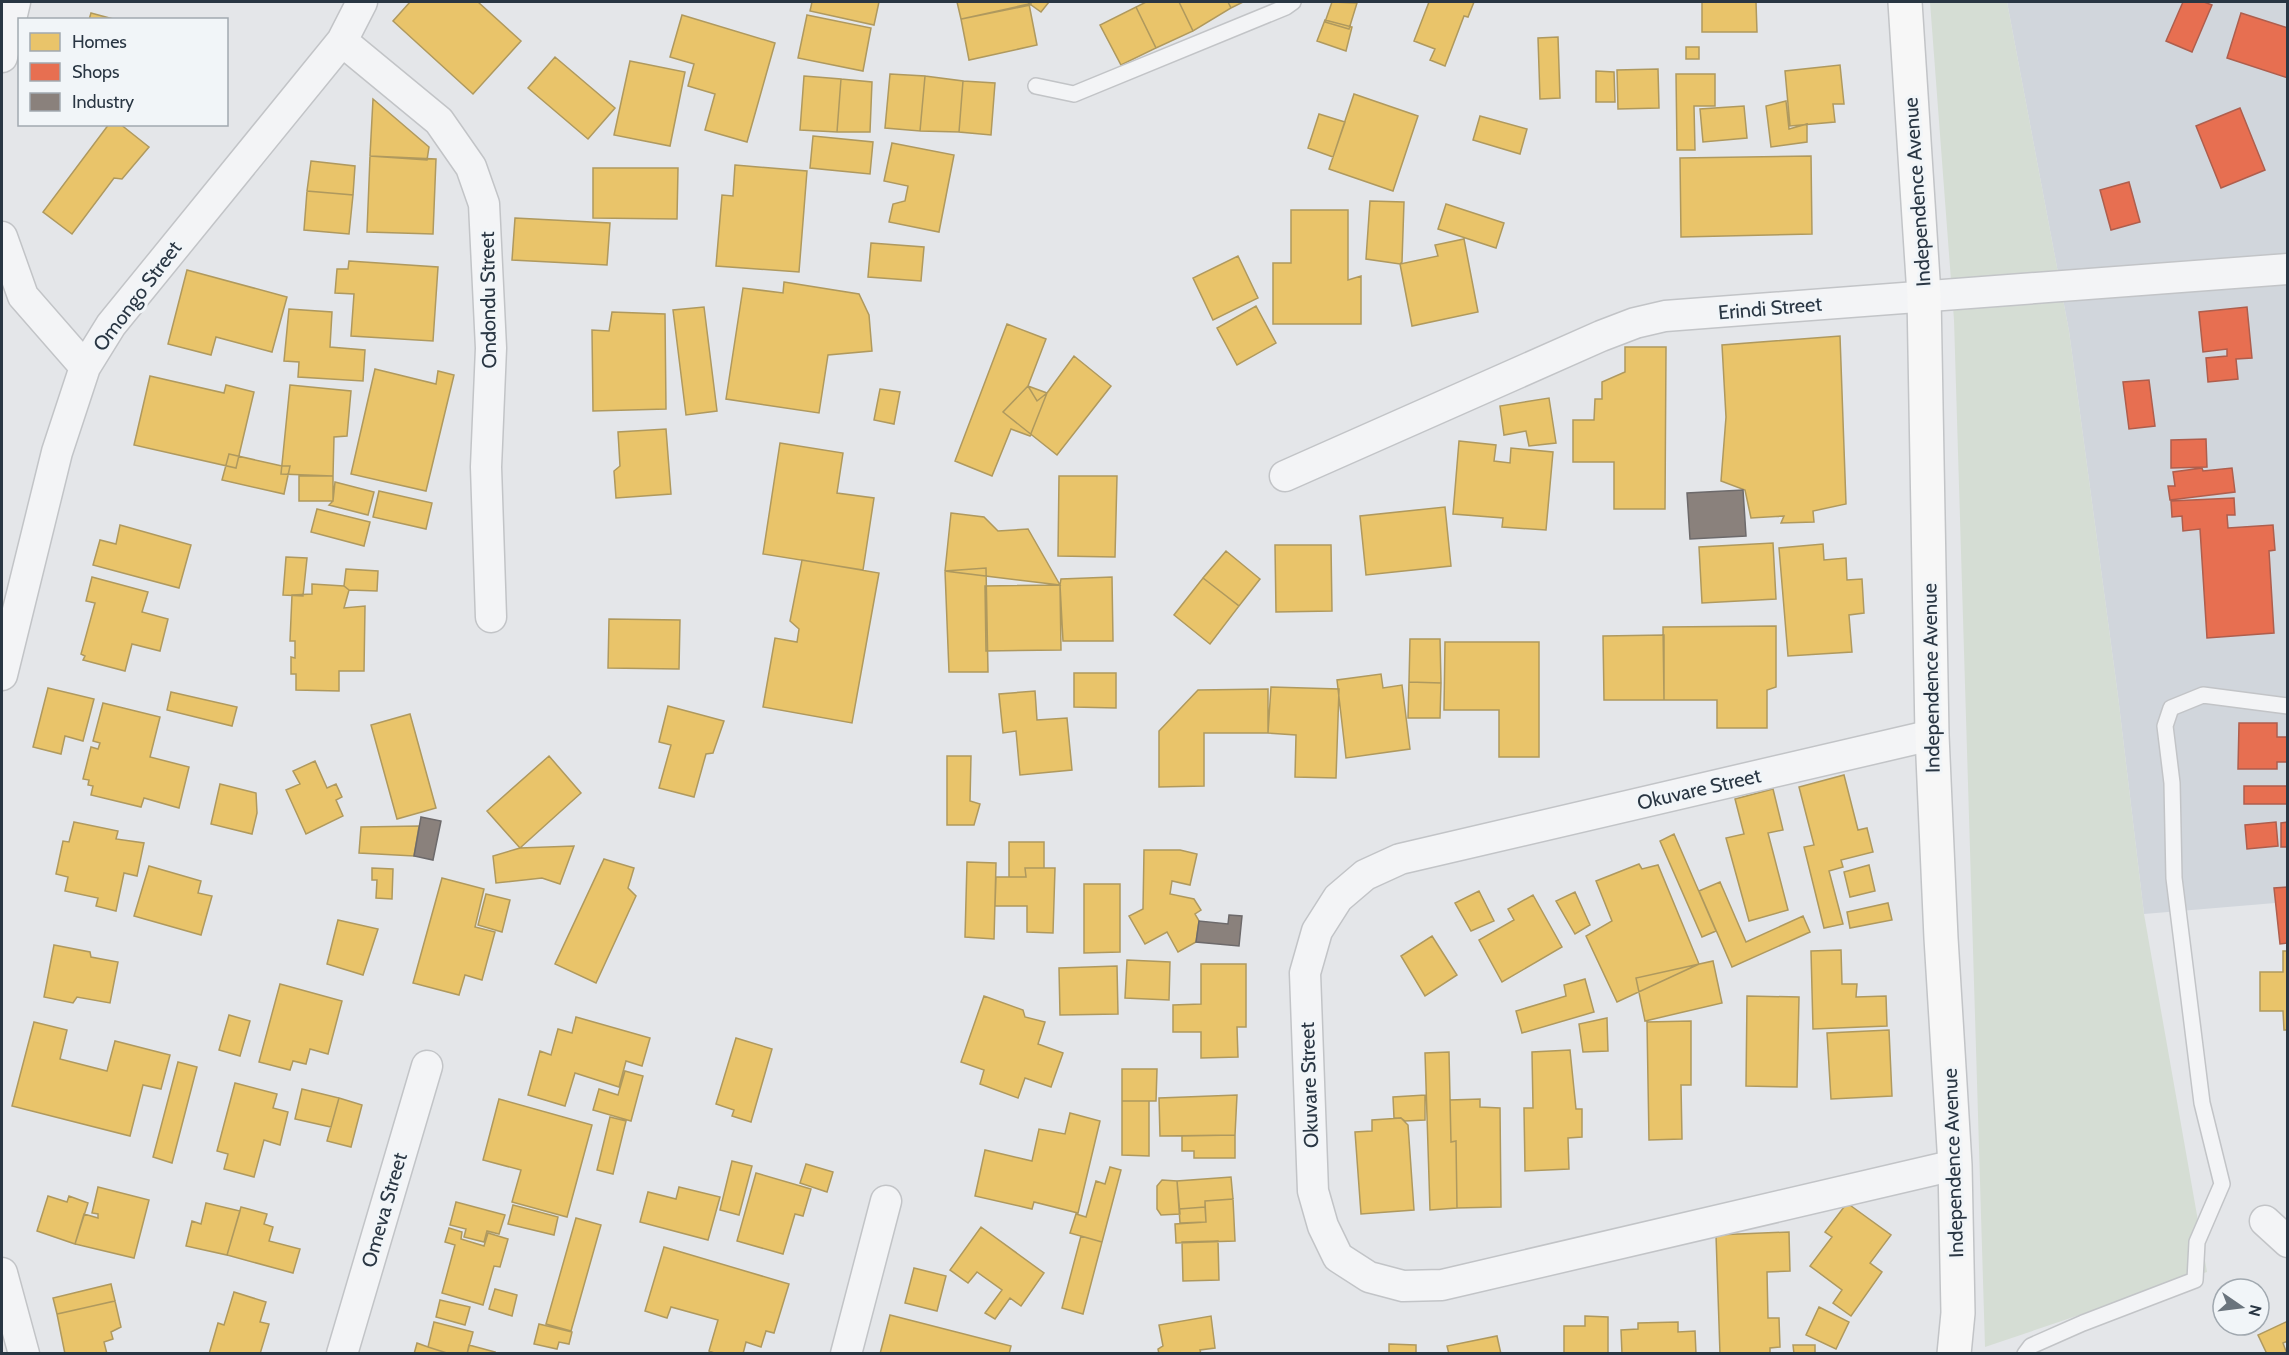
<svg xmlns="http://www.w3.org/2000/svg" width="2289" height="1355" viewBox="0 0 2289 1355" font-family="Cabin,sans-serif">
  <rect width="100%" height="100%" fill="#e4e6e9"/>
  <path fill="#d1d6dc" d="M2007 2H2287V902L2144 914 2118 696 2069 331Z"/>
  <path fill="#d5ddd4" d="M1930 2H2007L2069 331 2118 696 2144 914 2207 1272 1985 1347 1954 320Z"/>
  <path fill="#e9c46a" stroke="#af995e" stroke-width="1.5" d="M410 2H478L521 41 473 94 393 21Z
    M812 2H879L874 25 810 11Z
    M957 2H1031V5L961 19Z
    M1027 2H1049L1041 12Z
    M1146 2H1179L1193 31 1156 48 1136 7Z
    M1179 2H1228L1231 8 1193 31Z
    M1228 2H1243L1231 8Z
    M1332 2 1357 3 1349 29 1325 22Z
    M1429 2H1474L1468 17 1464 16 1445 66 1430 60 1435 49 1414 41Z
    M1702 2H1756L1757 32H1702Z
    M1029 4 1037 45 969 60 961 19Z
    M1136 7 1156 48 1121 65 1100 25Z
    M91 13 117 20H89Z
    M682 15 775 43 747 142 705 130 715 94 688 86 694 64 670 57Z
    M807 15 871 28 863 71 798 58Z
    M1325 20 1352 27 1346 51 1317 41Z
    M1558 37 1560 98 1540 99 1538 38Z
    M1686 47H1699V59H1686Z
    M555 57 615 108 588 139 528 88Z
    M630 61 685 72 670 146 614 135Z
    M1840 65 1844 104H1833L1835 122 1790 126 1785 71Z
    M1658 69 1659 108 1618 109 1617 70Z
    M1596 71 1614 72 1615 102H1596Z
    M890 74 925 76 920 131 885 128Z
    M1676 74H1715V106H1694L1695 150H1677Z
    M804 76 841 79 837 132 800 130Z
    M925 76 963 81 959 132 920 131Z
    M841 79 872 82 870 132H837Z
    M963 81 995 83 991 135 959 132Z
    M1354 94 1418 116 1393 191 1329 169Z
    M373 99 429 147 427 160 370 156Z
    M1786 101 1789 129 1807 124V142L1771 147 1766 106Z
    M1744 106 1747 138 1703 142 1700 109Z
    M1319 114 1345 122 1333 157 1308 148Z
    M1480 116 1527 129 1520 154 1473 140Z
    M109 124H120L149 147 122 179 114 178 72 234 43 212Z
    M813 136 873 142 870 174 810 168Z
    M892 143 954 155 939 232 889 222 893 204 905 201 908 186 884 181Z
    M370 156 436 159 433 234 367 232Z
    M1811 156 1812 234 1681 237 1680 158Z
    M311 161 355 166 353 195 307 191Z
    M735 165 807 171 799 272 716 266 722 195 733 196Z
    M593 168H678L677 219 593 218Z
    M307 191 353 195 349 234 304 230Z
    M1370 201 1404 202 1402 262 1400 264 1366 259Z
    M1446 204 1504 223 1496 248 1438 229Z
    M1291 210H1348V280L1361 276V324H1273V263H1291Z
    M515 218 610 223 607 265 512 260Z
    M1464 239 1478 312 1412 326 1400 264 1438 256 1435 245Z
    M871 243 924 247 921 281 868 277Z
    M1238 256 1258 298 1213 320 1193 278Z
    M349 261 438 267 433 341 351 336 354 294 335 293 337 269H348Z
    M187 270 287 297 272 352 216 337 211 355 168 344Z
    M784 282 859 294 869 315 872 351 828 355 819 413 726 399 743 288 783 293Z
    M1256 306 1276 343 1237 365 1217 328Z
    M704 307 717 411 686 415 673 310Z
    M289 309 332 312 330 347 365 350 363 381 298 377 299 362 284 361Z
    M612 312 665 314 666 409 593 411 592 330 609 331Z
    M1007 324 1046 339 1028 386 1047 393 1030 436 1011 429 992 476 955 461Z
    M1840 336 1846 504 1813 511 1814 522 1781 523 1784 516 1751 518 1745 490 1721 481 1726 417 1722 345Z
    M1625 347H1666L1665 509H1614V462H1573V420H1594L1595 399H1602V382L1625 372Z
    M1074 356 1111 386 1057 455 1003 412 1028 386 1037 401 1047 393Z
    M375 369 436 384 438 371 454 375 426 491 351 474Z
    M150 376 224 393 226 385 254 392 236 468 134 445Z
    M290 385 351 391 347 436 334 437 333 476 281 474Z
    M880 389 900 392 894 424 874 420Z
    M1549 398 1556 443 1529 446 1526 431 1504 435 1500 406Z
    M666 429 671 494 616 498 614 471 620 466 618 432Z
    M1459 441 1496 445 1494 461 1510 463 1511 448 1553 452 1546 530 1502 527 1503 518 1453 514Z
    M780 443 843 453 837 493 874 498 863 570 763 554Z
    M229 454 282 466H290L284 494 222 480Z
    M299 476H333V501H299Z
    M1059 476H1117L1115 557 1058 556Z
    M335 482 374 492 368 515 329 505 333 501Z
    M379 491 432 503 426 529 373 517Z
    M1445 507 1451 566 1366 575 1360 516Z
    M317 509 370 522 364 546 311 532Z
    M951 513 984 517 998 531 1028 529 1060 585 945 571Z
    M120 525 191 545 179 588 93 565 100 540 116 544Z
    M1773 543 1776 599 1702 603 1699 547Z
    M1823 544 1824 560 1846 558 1847 580 1862 579 1864 613 1849 615 1852 652 1788 656 1779 548Z
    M1275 545H1331L1332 611 1276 612Z
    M1226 551 1260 579 1239 606 1203 578Z
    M286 557 307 558 303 596 283 595Z
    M802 560 879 573 852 723 763 707 775 638 797 642 799 629 790 621Z
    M986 568 988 672H949L945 571Z
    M346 569 378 571 377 591 349 590 344 586Z
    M92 577 148 592 142 612 168 619 160 651 132 644 125 671 83 660 85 656 81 654 95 603 86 601Z
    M1112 577 1113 641H1063L1060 585 1061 579Z
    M1203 578 1239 606 1210 644 1174 615Z
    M312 584 344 586 349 590 344 608 365 606 364 671H339V691L296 690V674H291V657L295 658V641H290L292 595 312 594Z
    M1060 585 1061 650 986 651 985 586Z
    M609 619 680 620 679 669 608 668Z
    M1776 626V687L1767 690V728H1717V700H1664L1663 627Z
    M1664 635V700H1604L1603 636Z
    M1410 639H1440L1441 683 1409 682Z
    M1445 642H1539V757H1499V710H1444Z
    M1074 673H1116V708L1074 707Z
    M1381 674 1383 688 1402 685 1410 749 1346 758 1337 680Z
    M1409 682 1441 683 1440 718H1408Z
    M1271 687 1339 689 1336 778 1295 777 1296 735 1268 733Z
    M48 688 94 699 83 741 65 736 61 754 33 747Z
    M1268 689V733H1204V786L1159 787V731L1198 690Z
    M1035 691 1037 720 1067 718 1072 770 1020 775 1016 731 1003 733 999 694Z
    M171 692 237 707 232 726 167 710Z
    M103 703 160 717 150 757 189 767 179 808 144 798 141 807 91 795 93 786 88 785 89 780 83 779 91 747 98 749 100 743 93 741Z
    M668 706 724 721 713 753 706 754 694 797 659 788 671 745 659 742Z
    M410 714 436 808 397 819 371 725Z
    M549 756 581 793 520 848 487 811Z
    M947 756H971L970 801 980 804 974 825H947Z
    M315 761 327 788 336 784 342 797 336 800 343 816 306 834 286 790 300 784 293 771Z
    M1844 775 1858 830 1867 828 1873 852 1841 860 1843 867 1829 871 1843 924 1824 928 1804 847 1814 845 1799 787Z
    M220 784 256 793 257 813 252 834 211 824Z
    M1773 789 1783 830 1768 833 1788 910 1749 921 1726 838 1744 834 1735 799Z
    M74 822 118 831 116 839 144 843 137 876 124 873 116 911 96 906 98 898 65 891 68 877 56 874 63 841 69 842Z
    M419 826 414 856 359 853 361 827Z
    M1674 834 1716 931 1702 937 1660 841Z
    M1009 842H1044V868H1025L1026 877H1009Z
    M574 846 560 884 542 878 496 883 493 856 520 848Z
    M1144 850H1180L1197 854 1190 885 1172 881 1170 894 1194 899 1201 910 1195 914 1199 921 1196 942 1178 952 1167 932 1145 944 1129 916 1143 909Z
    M604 859 634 868 628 888 636 896 596 983 555 964Z
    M967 862 996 863 994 939 965 937Z
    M1639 864 1642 869 1658 865 1699 964 1617 1002 1586 936 1612 921 1596 881Z
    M1869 865 1875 891 1850 897 1844 872Z
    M149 866 201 881 198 893 212 896 201 935 134 916Z
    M372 868 393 869 392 899 376 898 377 880H372Z
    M1025 868H1055L1053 933 1027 932V906H995L996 877H1026Z
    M442 878 484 889 475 927 495 932 482 980 465 975 459 995 413 983Z
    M1720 882 1746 942 1803 916 1810 932 1732 967 1699 891Z
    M1084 884H1120V952L1084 953Z
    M1479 891 1494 921 1471 931 1455 903Z
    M1575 892 1590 925 1575 934 1556 901Z
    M486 894 510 900 502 932 478 925Z
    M1533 895 1562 947 1502 982 1479 940 1514 920 1508 909Z
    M1888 903 1892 920 1850 928 1847 912Z
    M338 920 378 929 363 975 327 964Z
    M1432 936 1457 975 1425 996 1401 956Z
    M54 945 90 952 91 957 118 962 110 1003 77 997 73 1003 44 997Z
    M1841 950 1842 984H1857L1856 997 1886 996 1887 1026 1813 1029 1811 951Z
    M2283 951H2288V1030H2284L2283 1011H2260V972H2283Z
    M1127 960 1170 962 1169 1000 1125 998Z
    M1713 961 1722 1003 1645 1021 1636 978Z
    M1201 964H1246V1027H1237L1238 1057 1201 1058V1032H1173V1005L1201 1004Z
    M1117 966 1118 1014 1060 1015 1059 968Z
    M1585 979 1594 1012 1522 1033 1516 1011 1566 996 1564 985Z
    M280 984 342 1001 328 1054 310 1049 306 1064 293 1061 290 1070 259 1062Z
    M984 996 1023 1010 1025 1017 1045 1022 1038 1044 1063 1053 1051 1087 1025 1078 1018 1098 980 1084 984 1070 961 1062Z
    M1747 996 1799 997 1797 1087 1746 1086Z
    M229 1015 250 1021 240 1056 219 1050Z
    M576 1017 650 1038 642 1066 626 1061 619 1087 575 1073 565 1106 528 1095 540 1051 551 1055 558 1029 572 1033Z
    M1607 1018 1608 1051 1583 1052 1579 1024Z
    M1691 1021V1085H1681L1682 1139 1649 1140 1647 1022Z
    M34 1022 67 1030 60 1059 107 1071 115 1041 170 1055 161 1089 143 1085 130 1136 12 1106Z
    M1889 1030 1892 1096 1831 1099 1827 1033Z
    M736 1038 772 1049 751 1122 732 1116 734 1110 716 1104Z
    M1570 1050 1576 1109H1582V1137L1568 1138 1569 1169 1525 1171 1524 1108H1533L1532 1052Z
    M1449 1052 1451 1142 1456 1141 1457 1208 1430 1210 1425 1053Z
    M178 1062 197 1067 172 1163 153 1157Z
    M1122 1069H1157L1156 1101H1122Z
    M625 1071 643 1076 631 1121 593 1110 599 1089 618 1095Z
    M235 1083 277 1094 273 1108 288 1112 280 1145 264 1140 254 1177 224 1169 228 1154 217 1151Z
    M302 1089 339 1098 331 1127 295 1119Z
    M1237 1095 1235 1135 1160 1136 1159 1098Z
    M1425 1095V1120L1405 1121 1401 1118H1394L1393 1097Z
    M339 1098 362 1105 351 1147 327 1141Z
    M499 1099 592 1125 567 1217 512 1202 521 1170 483 1160Z
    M1480 1099V1107L1500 1108 1501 1207 1457 1208 1456 1141 1451 1142 1450 1100Z
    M1122 1101H1149V1156L1122 1155Z
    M1070 1113 1100 1121 1078 1213 1034 1202 1032 1209 975 1196 985 1150 1032 1161 1039 1129 1065 1134Z
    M610 1117 626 1121 613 1174 597 1170Z
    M1401 1118 1408 1125 1414 1210 1361 1214 1355 1132 1372 1131V1120Z
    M1235 1135V1158H1194V1151H1182V1136Z
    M732 1161 752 1166 739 1215 720 1210Z
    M806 1164 833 1172 827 1192 800 1183Z
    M1110 1167 1121 1170 1102 1242 1070 1233 1076 1214 1086 1217 1096 1181 1105 1184Z
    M756 1173 811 1189 803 1216 795 1214 783 1254 737 1241Z
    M1231 1177 1233 1199 1205 1201V1207L1179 1209 1177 1181Z
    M1162 1180 1177 1181 1180 1214 1161 1215 1157 1209V1186Z
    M98 1187 149 1200 134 1258 75 1244 84 1214 98 1218V1214L92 1213Z
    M679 1187 720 1197 708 1240 640 1222 648 1192 676 1199Z
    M48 1196 67 1202 69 1196 88 1203 75 1244 37 1231Z
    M1233 1199 1235 1241 1176 1243 1175 1224 1206 1222 1205 1201Z
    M456 1202 505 1215 499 1234 487 1231 484 1242 464 1237 466 1229 450 1225Z
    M206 1203 240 1211 227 1255 186 1246 192 1221 201 1224Z
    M1847 1203 1891 1235 1870 1263 1882 1272 1851 1316 1833 1303 1842 1290 1810 1266 1832 1237 1825 1232Z
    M513 1205 558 1217 554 1235 508 1224Z
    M241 1207 267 1214 264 1224 273 1227 269 1241 300 1249 293 1273 227 1255Z
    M1205 1207 1206 1222 1180 1223 1179 1209Z
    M576 1218 601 1225 571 1331 546 1324Z
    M981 1227 1044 1273 1021 1306 1010 1298 995 1319 985 1313 1002 1290 977 1272 968 1283 950 1270Z
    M449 1228 462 1232 461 1239 484 1246 488 1233 508 1239 500 1267 494 1266 483 1305 442 1293 455 1245 445 1242Z
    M1789 1232 1790 1271 1767 1272 1768 1318H1779L1780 1347 1770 1348V1354H1720L1716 1235Z
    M1081 1236 1102 1242 1083 1314 1062 1308Z
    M1218 1241 1219 1280 1183 1281 1182 1242Z
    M664 1247 789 1284 774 1333 766 1331 761 1347 746 1342 743 1354H717L709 1351 718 1320 671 1307 667 1318 645 1311Z
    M914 1268 946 1276 937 1311 905 1303Z
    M111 1284 115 1301 57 1314 53 1298Z
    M495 1289 517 1295 512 1316 489 1309Z
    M234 1292 266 1302 260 1322 269 1324 260 1354H209L218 1323 224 1325Z
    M440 1300 470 1307 465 1325 436 1317Z
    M115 1301 121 1327 111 1332 113 1339 104 1342 107 1354H65L57 1314Z
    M1819 1307 1849 1322 1836 1349 1806 1335Z
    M890 1315 1011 1346 1009 1354H880Z
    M1211 1316 1215 1348 1200 1350 1201 1354H1159L1158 1349 1163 1346 1159 1325Z
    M1585 1316 1608 1317V1354H1564V1326H1585Z
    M2288 1321V1341L2283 1343 2287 1354H2267L2258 1335Z
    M434 1322 473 1332 467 1354H450L428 1347Z
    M1678 1322V1332L1695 1331 1696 1354H1622L1621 1330 1638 1329V1323Z
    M539 1324 572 1332 569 1344 559 1342 557 1349 534 1344Z
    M1497 1336 1501 1354H1449L1447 1346Z
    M417 1343 428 1347 450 1354H414Z
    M1389 1344 1416 1345V1354H1389Z
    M469 1345 495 1352 494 1354H467Z
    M1793 1345H1815V1354H1794Z"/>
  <path fill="#e76f51" stroke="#ae5e4d" stroke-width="1.5" d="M2183 2H2204L2212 5 2192 52 2166 41Z
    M2241 13 2288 28V78L2227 58Z
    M2240 108 2265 170 2221 188 2196 126Z
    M2129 182 2140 222 2111 230 2100 190Z
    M2247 307 2252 358 2236 359 2238 379 2208 382 2206 358 2227 356V349L2203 352 2199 312Z
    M2149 380 2155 426 2129 429 2123 382Z
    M2206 439 2207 467 2171 468V440Z
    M2202 468 2203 471 2232 468 2235 492 2170 500 2168 486H2175L2173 472Z
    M2234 498 2235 515H2227L2228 528 2273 525 2275 550 2269 551 2274 633 2207 638 2200 529 2183 531 2182 516 2172 517 2171 501Z
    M2239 723H2277V737H2288V762H2277V769H2238Z
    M2244 786H2288V804H2244Z
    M2276 822 2278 846 2247 849 2245 825Z
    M2288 822V847H2281V823Z
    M2288 887V943L2280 944 2274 888Z"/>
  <path fill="#8a817c" stroke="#6d6a6b" stroke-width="1.5" d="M1743 490 1746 536 1690 539 1687 493Z
    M421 817 441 821 433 860 414 856Z
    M1229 915 1242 916 1239 946 1196 942 1199 921 1228 924Z"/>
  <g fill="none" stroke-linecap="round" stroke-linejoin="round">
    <defs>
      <path id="service" d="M1036 86 1074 94 1286 7 1293 2
        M2025 1354 2031 1346 2083 1323 2195 1280 2197 1242 2222 1184 2202 1103 2174 878 2172 783 2165 726 2171 708 2203 695 2288 706"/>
      <path id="minor" d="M342 41 439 121 471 167 484 204 491 348 486 467 491 617
        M2 57 15 2
        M2 237 23 296 85 367
        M1285 476 1601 336 1635 323 1665 316 2288 269
        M2 675 57 452 85 367 111 325 342 41 362 2
        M1932 735 1400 859 1365 875 1338 898 1317 931 1305 973 1313 1191 1323 1226 1338 1257 1369 1277 1403 1286 1442 1285 1955 1165
        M2265 1221 2288 1242
        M2 1273 24 1354
        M342 1354 427 1066
        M846 1354 886 1201"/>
      <path id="secondary" d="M1905 2 1924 295 1932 735 1941 938 1955 1165 1958 1313 1954 1354"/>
    </defs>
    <use href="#service" stroke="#c2c4c7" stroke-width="18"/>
    <use href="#minor" stroke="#c2c4c7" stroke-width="33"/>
    <use href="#secondary" stroke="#c2c4c7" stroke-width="36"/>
    <use href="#service" stroke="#f3f4f6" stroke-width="15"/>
    <use href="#minor" stroke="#f3f4f6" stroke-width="30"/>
    <use href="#secondary" stroke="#f7f7f7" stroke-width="33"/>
  </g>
  <g text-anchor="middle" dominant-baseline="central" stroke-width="6" stroke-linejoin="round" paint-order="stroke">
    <g font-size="20" fill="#293643" stroke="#f1f5f8">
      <text transform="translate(1917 192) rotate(-94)">Independence Avenue</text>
      <text transform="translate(137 296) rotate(-53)">Omongo Street</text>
      <text transform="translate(488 300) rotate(-91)">Ondondu Street</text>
      <text transform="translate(1770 308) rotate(-5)">Erindi Street</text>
      <text transform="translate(1931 678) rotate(-91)">Independence Avenue</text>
      <text transform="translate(1699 789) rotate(-13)">Okuvare Street</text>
      <text transform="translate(1309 1085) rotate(-92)">Okuvare Street</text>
      <text transform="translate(1953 1163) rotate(-92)">Independence Avenue</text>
      <text transform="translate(384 1210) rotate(-74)">Omeva Street</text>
    </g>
  </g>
  <rect width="2289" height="1355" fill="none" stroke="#293643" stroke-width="6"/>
  <rect x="18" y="18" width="210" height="108" fill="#f1f5f8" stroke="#a1a9b0" stroke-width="1.5"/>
  <rect x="30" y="33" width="30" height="18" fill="#e9c46a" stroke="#a1a9b0" stroke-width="1.5"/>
  <text x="72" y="48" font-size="18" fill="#293643">Homes</text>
  <rect x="30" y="63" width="30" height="18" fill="#e76f51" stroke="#a1a9b0" stroke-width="1.5"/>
  <text x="72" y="78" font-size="18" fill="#293643">Shops</text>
  <rect x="30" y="93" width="30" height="18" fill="#8a817c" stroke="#a1a9b0" stroke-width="1.5"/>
  <text x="72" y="108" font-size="18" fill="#293643">Industry</text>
  <g transform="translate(2241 1307) rotate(104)"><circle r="28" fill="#f1f5f8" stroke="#a1a9b0" stroke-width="1.5"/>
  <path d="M0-4.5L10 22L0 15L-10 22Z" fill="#6a747d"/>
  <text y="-9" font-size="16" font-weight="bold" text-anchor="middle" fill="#293643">N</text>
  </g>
</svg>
